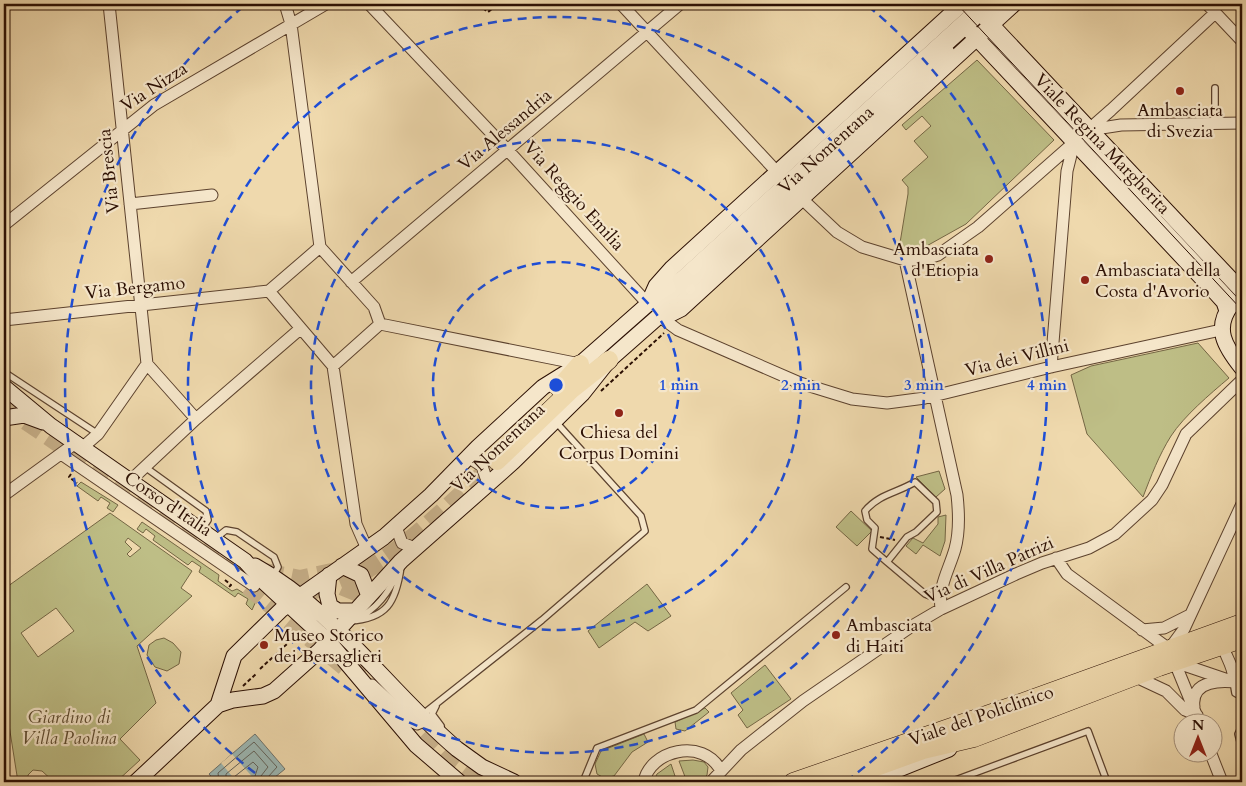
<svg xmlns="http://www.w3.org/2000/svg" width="1246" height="786" viewBox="0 0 1246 786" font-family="Cardo,serif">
  <rect width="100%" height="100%" fill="#efd9ad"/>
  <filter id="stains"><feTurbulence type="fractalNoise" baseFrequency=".004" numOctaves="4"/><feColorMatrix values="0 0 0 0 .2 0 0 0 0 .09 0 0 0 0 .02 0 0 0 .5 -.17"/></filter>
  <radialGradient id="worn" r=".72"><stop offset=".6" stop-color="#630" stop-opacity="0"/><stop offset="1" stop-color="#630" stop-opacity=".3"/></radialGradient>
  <path fill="#bebe86" stroke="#746644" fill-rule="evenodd" d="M977 60 1054 140 966 224 923 248 899 249 908 194V187L902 180 928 157 914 141 931 126 922 116 906 130 902 125Z
    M1198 343 1229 378C1210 394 1184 416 1171 436 1159 455 1151 476 1143 497L1087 434 1071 375 1091 366Z
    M939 471 945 489 936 497 916 477Z
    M81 482 118 505 113 512 107 508 110 503 101 497 98 501 77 486Z
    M851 511 872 531 857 546 836 527Z
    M110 513 192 571 181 588 192 596 137 646 156 703 120 739 140 760 116 782H54L42 771 33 770 28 775V782H18L6 706 4 707V589ZM128 538 141 548 130 557 127 554 132 549 125 542ZM56 608 74 631 38 657 21 633Z
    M946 515 945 541 940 556 923 545 916 554 906 546 913 538 923 543 938 524V517Z
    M142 522 219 575 218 581 232 591 237 589 256 601 252 610 246 604 248 599 238 593 235 597 199 572 201 567 192 561 188 565 153 540 155 536 146 529 143 533 137 529Z
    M647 584 671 616 648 631 635 622 599 648 588 631Z
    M164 638 173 643 181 652 179 664 167 671 155 667 147 655 149 645 156 640Z
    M765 665 791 699 747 728 738 715 743 710 731 693Z
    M705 708 709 712 685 731 676 729 675 722Z
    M644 734 648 742 632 752 614 776 604 778 597 774 595 764 601 751Z
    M693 760 704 762 708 767 707 775 701 782H687L679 761Z
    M671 764 677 782H653L657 774Z"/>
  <path fill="#9db8b4" stroke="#6f746d" d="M255 734 285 769 269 782H216L209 774Z"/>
  <path fill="#efd9ad" d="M232 754 257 782H237L221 763Z"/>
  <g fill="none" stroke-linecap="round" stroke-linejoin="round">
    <path stroke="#64645c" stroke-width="1" d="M219 782 218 773 254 742 277 767 268 777 267 782
      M226 782V774L254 751 268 767 261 776 260 782
      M233 782 234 777 253 762 258 767 253 782"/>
    <path stroke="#c8b18b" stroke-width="18" stroke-dasharray="18 9" stroke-linecap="butt" d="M4 406 233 563 264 589
      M265 572 300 579 337 571
      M248 586 347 669
      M314 590C378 581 449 504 497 461
      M360 675C338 638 334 609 362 573
      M407 712 450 754 487 782"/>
    <defs>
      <path id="lane" d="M991 13 1001 4
        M985 31 1242 307
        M1215 88V124
        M657 295 977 4
        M666 310 951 50
        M4 372 98 434
        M145 467 206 511 208 520 202 529
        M216 538 226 530 237 532 274 557 278 567 273 576
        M887 562 872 549 875 528 867 520 865 511C879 494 897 493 915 482L936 502 937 512 916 532 907 537 887 562 925 594 940 600
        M356 618C375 612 390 591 397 573
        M349 621C387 619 396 602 401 567
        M1242 675 1233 681 1235 693 1242 697
        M436 706 432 714 441 726
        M422 715 542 620 645 531 641 516 555 421
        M1242 726 1238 734 1242 749
        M583 782 597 748 696 710 846 587
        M950 782 1088 731 1107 782"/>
      <path id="street" d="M109 4 147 364
        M285 4 291 24 320 247
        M369 4 515 158 648 304
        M621 4 777 172
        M1207 4 1242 41
        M1089 130 1121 125 1242 123
        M801 198 837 232 862 247 905 260H922L938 255 978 227 1111 110 1215 13
        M130 204 212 195
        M4 225 154 105 326 4
        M320 247 269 291 333 366 356 524 367 549
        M320 247 374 307 380 324 333 366
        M905 260 957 495C959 513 960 531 955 549 949 570 938 586 941 609
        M351 282 680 4
        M659 316 678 330 800 383 852 399 887 403 925 398 1051 367 1221 330
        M4 320 269 291
        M380 324 580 364
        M147 364 196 419
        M1051 367 1067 171 1074 143
        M83 447 98 434 147 364
        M61 454 254 586
        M468 457 482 466 488 484
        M131 480 196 419 300 329
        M4 495 77 442
        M396 527 402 543 415 548
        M1056 558 1067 574 1169 649
        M1142 630 1164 628 1190 615
        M1223 646C1226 658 1236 670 1233 681
        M1170 648 1184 629 1242 504
        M1173 658 1200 724
        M1175 662 1225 679
        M1134 676 1166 691 1185 710 1197 715
        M372 685 412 722 417 724 426 720
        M1194 707C1190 679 1223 680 1242 683
        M1211 754 1222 782
        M644 782C649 751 703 736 721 771
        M711 782 741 750 803 701 912 626 941 609 1016 574 1042 563 1089 548 1115 534 1152 500 1162 485 1186 434 1242 380"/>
      <path id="secondary" d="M985 18 1242 291
        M970 31 1215 292 1224 302 1227 311
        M648 304 656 286 672 268 962 4
        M1232 304C1213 328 1225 347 1242 368
        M659 316 671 314 681 309 1014 4
        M4 387 51 426 245 561 264 582 329 642 416 745 459 782
        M4 418 24 415 43 422
        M255 566C335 610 388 691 457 749L482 767 514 782
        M342 566 361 575 369 596
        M329 575 327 594 330 606 338 611H356
        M218 705 234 656 282 609 384 537 431 495 478 447 543 387 580 364 648 304 663 300 990 4
        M136 782 218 705 233 700 263 696 274 691 320 650 401 561 513 462 582 394 609 360 659 316 663 300
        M867 782 949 749"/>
      <path id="primary" d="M559 388 580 364
        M497 461 571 390 609 360
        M793 782 1015 705 1242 623
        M835 782 923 750 974 738 1159 667 1242 639"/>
    </defs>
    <use href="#lane" stroke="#5c422e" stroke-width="8"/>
    <use href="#street" stroke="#5c422e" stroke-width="13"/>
    <use href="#secondary" stroke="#2b0f03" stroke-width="17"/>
    <use href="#primary" stroke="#2b0f03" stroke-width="19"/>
    <path stroke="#2b0f03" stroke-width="2" stroke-dasharray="4 2.5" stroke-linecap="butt" d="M490 4 484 9 488 12 498 4
      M601 391 664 333
      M71 474 69 477 77 483
      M880 537 895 540
      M225 580 231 585 229 587
      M295 636 297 634
      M260 669 288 643
      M243 686 257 673"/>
    <use href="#lane" stroke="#f5e6ca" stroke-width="5.5"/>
    <use href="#street" stroke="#f5e6ca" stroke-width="11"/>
    <use href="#secondary" stroke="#f5e6ca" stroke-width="15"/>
    <use href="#primary" stroke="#efd9ad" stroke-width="18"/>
    <path stroke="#2b0f03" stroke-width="1" d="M957 4 1242 310"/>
  </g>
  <g fill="none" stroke="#1d4ed8" stroke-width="2.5" stroke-dasharray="9 6">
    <circle cx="556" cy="385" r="123"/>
    <circle cx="556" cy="385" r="245"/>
    <circle cx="556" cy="385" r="368"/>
    <path d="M267 782A491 491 0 0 1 244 6M868 6A491 491 0 0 1 845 782"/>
  </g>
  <g fill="#8f2418" stroke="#f5e6ca" stroke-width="2">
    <circle cx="1180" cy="91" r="5"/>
    <circle cx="989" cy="259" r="5"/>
    <circle cx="1085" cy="280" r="5"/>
    <circle cx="619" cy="413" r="5"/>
    <circle cx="836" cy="635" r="5"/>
    <circle cx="264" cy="645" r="5"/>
  </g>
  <g text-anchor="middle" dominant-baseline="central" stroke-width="4.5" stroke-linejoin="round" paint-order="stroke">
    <g font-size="18" fill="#2b0f03" stroke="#f5e6ca">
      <text transform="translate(154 87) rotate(-33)">Via Nizza</text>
      <text transform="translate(505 130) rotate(-40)">Via Alessandria</text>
      <text transform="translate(1102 144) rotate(46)">Viale Regina Margherita</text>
      <text transform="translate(826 150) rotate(-42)">Via Nomentana</text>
      <text transform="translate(109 171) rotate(-96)">Via Brescia</text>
      <text transform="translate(574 196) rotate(48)">Via Reggio Emilia</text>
      <text transform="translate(135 288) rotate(-6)">Via Bergamo</text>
      <text transform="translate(1017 358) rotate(-14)">Via dei Villini</text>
      <text transform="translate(498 448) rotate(-43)">Via Nomentana</text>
      <text transform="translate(168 504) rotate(34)">Corso d'Italia</text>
      <text transform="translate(989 570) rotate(-24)">Via di Villa Patrizi</text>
      <text transform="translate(981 716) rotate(-19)">Viale del Policlinico</text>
    </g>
    <g font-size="18" fill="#2b0f03" stroke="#f5e6ca" text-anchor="start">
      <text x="1180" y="110" text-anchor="middle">Ambasciata<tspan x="1180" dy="21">di Svezia</tspan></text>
      <text x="979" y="249" text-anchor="end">Ambasciata<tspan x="979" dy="21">d'Etiopia</tspan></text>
      <text x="1095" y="270">Ambasciata della<tspan x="1095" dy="21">Costa d'Avorio</tspan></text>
      <text x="619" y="432" text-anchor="middle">Chiesa del<tspan x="619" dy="21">Corpus Domini</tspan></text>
      <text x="846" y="625">Ambasciata<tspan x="846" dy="21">di Haiti</tspan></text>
      <text x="274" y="635">Museo Storico<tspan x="274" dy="21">dei Bersaglieri</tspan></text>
    </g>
    <g font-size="18" font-style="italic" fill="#5e4c31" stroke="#f5e6ca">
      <text x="69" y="717">Giardino di<tspan x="69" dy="21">Villa Paolina</tspan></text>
    </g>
  </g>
  <circle cx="556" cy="385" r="8" fill="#1d4ed8" stroke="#f5e6ca" stroke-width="2.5"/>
  <g font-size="15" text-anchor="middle" font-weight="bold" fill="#1d4ed8" stroke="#f5e6ca" stroke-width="4.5" stroke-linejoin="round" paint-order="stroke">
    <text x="679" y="390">1 min</text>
    <text x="801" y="390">2 min</text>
    <text x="924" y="390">3 min</text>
    <text x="1047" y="390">4 min</text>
  </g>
  <rect width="1246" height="786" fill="none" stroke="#efd9ad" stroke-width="20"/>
  <rect x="5" y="5" width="1236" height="776" fill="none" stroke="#2b0f03" stroke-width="2.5"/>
  <rect x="10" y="10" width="1226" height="766" fill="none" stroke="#2b0f03"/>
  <g transform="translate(1198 738)"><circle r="24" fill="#f5e6ca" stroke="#a4907a"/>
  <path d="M0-4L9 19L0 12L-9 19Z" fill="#8f2418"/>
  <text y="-8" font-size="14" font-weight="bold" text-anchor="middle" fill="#2b0f03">N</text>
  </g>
  <rect width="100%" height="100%" filter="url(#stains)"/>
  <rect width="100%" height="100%" fill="url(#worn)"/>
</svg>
